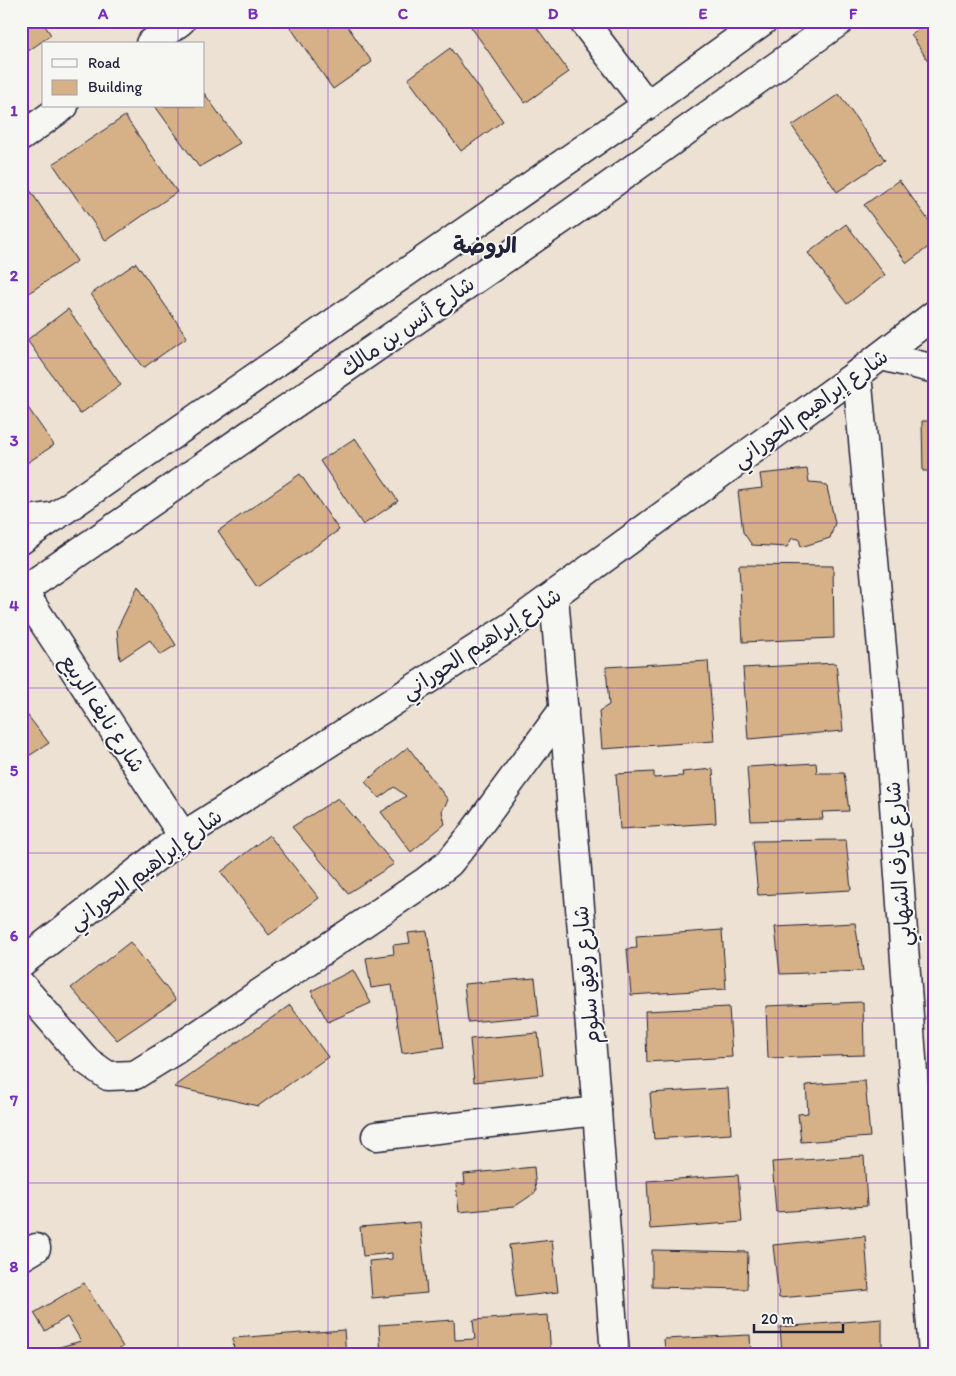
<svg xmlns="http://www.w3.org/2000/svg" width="956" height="1376" font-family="Itim,'Playpen Sans Arabic',sans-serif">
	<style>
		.building { fill: #d6b187; stroke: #22223b }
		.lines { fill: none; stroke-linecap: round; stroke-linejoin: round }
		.minor-casing { stroke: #22223b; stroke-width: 31 }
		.secondary-casing { stroke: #22223b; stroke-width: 31 }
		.minor { stroke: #f6f6f2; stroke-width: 28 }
		.secondary { stroke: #f6f6f2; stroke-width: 28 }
		.grid { fill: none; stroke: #7b2cbf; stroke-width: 1; stroke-opacity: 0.55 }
		.labels { text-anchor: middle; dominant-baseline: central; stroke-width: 4; stroke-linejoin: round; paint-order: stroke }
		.street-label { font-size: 21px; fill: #22223b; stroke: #f6f6f2 }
		.neighbourhood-label { font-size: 22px; font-weight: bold; fill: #22223b; stroke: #f6f6f2 }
		.neatline { fill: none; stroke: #7b2cbf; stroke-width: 2 }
		.grid-label { font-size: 16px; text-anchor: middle; font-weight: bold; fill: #7b2cbf }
	</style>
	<rect width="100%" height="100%" fill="#ece1d2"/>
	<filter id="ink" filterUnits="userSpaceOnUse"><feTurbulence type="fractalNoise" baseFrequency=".02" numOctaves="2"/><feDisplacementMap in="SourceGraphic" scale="10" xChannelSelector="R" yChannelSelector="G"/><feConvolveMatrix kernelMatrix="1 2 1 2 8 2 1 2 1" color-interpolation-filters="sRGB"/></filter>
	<g filter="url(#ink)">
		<g class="building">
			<path d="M 21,21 L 42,21 L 51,35 L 21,56 Z"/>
			<path d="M 286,21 L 344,21 L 372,62 L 333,89 Z"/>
			<path d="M 479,21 L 532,21 L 569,72 L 525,103 L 471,27 Z"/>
			<path d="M 932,21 L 935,21 L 935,72 L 911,34 Z"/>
			<path d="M 450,48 L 503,121 L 461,151 L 408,79 Z"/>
			<path d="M 204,93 L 240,143 L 199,167 L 155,106 L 204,106 Z"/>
			<path d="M 839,94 L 885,160 L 837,192 L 792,126 Z"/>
			<path d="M 125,116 L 177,192 L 106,241 L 53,164 Z"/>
			<path d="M 899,180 L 935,229 L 935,242 L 907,263 L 864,205 Z"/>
			<path d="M 26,184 L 77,261 L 21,298 L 21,187 Z"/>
			<path d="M 846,224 L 885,275 L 847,304 L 808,253 Z"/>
			<path d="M 136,263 L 187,337 L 143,368 L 91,294 Z"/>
			<path d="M 68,309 L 121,385 L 80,414 L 27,340 Z"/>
			<path d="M 24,402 L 54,445 L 21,467 L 21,404 Z"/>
			<path d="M 922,421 L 935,421 L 935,471 L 923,471 Z"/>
			<path d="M 355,438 L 398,501 L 363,525 L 320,461 Z"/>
			<path d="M 807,469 L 809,482 L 822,483 L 827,487 L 835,523 L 830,538 L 801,547 L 799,539 L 792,538 L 787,547 L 752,545 L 743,532 L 738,491 L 762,488 L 760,474 Z"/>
			<path d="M 300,474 L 339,530 L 257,587 L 218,531 Z"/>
			<path d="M 739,565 L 833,566 L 834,638 L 743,642 Z"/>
			<path d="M 138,586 L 176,645 L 160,655 L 150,640 L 120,660 L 117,629 Z"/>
			<path d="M 708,661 L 714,741 L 602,749 L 599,711 L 609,705 L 606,667 Z"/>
			<path d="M 836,663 L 843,731 L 748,739 L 743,668 Z"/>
			<path d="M 21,707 L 49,743 L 21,761 Z"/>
			<path d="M 408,747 L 448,800 L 442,811 L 445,824 L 411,852 L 381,812 L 406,796 L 394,787 L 379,798 L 365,782 Z"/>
			<path d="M 816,763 L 817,773 L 844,773 L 849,811 L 822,812 L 823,819 L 751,821 L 747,767 Z"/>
			<path d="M 713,769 L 716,823 L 620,829 L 616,774 L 654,772 L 654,778 L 683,776 L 682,772 Z"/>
			<path d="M 338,798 L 394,864 L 348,893 L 292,827 Z"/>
			<path d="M 269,835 L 319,898 L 269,935 L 221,872 Z"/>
			<path d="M 846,840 L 851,890 L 758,895 L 753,841 Z"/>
			<path d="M 855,923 L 863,971 L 780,974 L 775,927 Z"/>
			<path d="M 722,930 L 726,989 L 631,995 L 627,949 L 637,948 L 636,936 Z"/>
			<path d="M 427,931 L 444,1047 L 402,1053 L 392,985 L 371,988 L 366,958 L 394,954 L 393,945 L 410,943 L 408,933 Z"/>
			<path d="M 130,942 L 176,1000 L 117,1040 L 71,988 Z"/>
			<path d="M 353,970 L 371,1003 L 328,1022 L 311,991 Z"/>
			<path d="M 535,978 L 539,1016 L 468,1022 L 464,984 Z"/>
			<path d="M 863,1002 L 864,1055 L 768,1058 L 766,1006 Z"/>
			<path d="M 290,1005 L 328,1057 L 258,1106 L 174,1087 Z"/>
			<path d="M 729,1007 L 732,1057 L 647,1062 L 645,1011 Z"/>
			<path d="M 538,1033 L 543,1075 L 474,1082 L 470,1039 Z"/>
			<path d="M 865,1081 L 870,1137 L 801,1142 L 798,1114 L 808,1113 L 806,1085 Z"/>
			<path d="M 728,1088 L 731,1134 L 654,1139 L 650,1093 Z"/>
			<path d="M 864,1156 L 867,1206 L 776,1212 L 772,1162 Z"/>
			<path d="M 534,1167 L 536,1192 L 514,1207 L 459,1212 L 456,1184 L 465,1184 L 464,1174 Z"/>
			<path d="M 738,1175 L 742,1222 L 650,1229 L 647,1181 Z"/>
			<path d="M 420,1222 L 427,1293 L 372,1298 L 369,1261 L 392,1259 L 392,1253 L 363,1256 L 360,1227 Z"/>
			<path d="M 865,1236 L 869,1290 L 779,1298 L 773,1245 Z"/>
			<path d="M 552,1240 L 558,1292 L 516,1297 L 509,1245 Z"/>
			<path d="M 652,1250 L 748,1252 L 747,1289 L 652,1287 Z"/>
			<path d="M 84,1283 L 123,1347 L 110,1355 L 60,1355 L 56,1348 L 81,1341 L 67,1317 L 45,1331 L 34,1313 Z"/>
			<path d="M 548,1315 L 551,1355 L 381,1355 L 379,1325 L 454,1320 L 455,1340 L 475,1339 L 473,1320 Z"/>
			<path d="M 882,1319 L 882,1349 L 879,1355 L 782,1355 L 780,1327 Z"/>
			<path d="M 344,1330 L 346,1355 L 234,1355 L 233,1338 Z"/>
			<path d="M 750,1335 L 751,1355 L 651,1355 L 651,1352 L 665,1351 L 664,1339 Z"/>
		</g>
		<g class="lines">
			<defs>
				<g id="minor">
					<path d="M 583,21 L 647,105"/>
					<path d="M 150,44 L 181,21"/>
					<path d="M 21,137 L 64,106"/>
					<path d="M 881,356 L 935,369"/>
					<path d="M 857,374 L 886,692 L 933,1355"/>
					<path d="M 21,521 L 56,516"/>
					<path d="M 23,591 L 183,836"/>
					<path d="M 554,596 L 597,1111 L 615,1355"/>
					<path d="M 21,963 L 183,836 L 510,627 L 857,374 L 935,314"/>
					<path d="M 21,985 L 87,1061 L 108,1076 L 135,1075 L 177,1049 L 426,881 L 449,863 L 470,837 L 564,709"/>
					<path d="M 376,1136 L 597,1111"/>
					<path d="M 21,1257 L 36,1248"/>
				</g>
				<g id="secondary">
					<path d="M 21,540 L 647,105 L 763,21"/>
					<path d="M 21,592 L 571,213 L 840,21"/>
				</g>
			</defs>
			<use href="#minor" class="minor-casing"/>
			<use href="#secondary" class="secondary-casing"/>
			<use href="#minor" class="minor"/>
			<use href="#secondary" class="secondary"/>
		</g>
	</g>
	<path class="grid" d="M 178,21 L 178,44M 328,21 L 328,1355M 478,21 L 478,1355M 628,21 L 628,1355M 778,21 L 778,1355M 178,106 L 178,1355M 21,193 L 935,193M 21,358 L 935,358M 21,523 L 935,523M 21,688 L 935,688M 21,853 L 935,853M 21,1018 L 935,1018M 21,1183 L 935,1183"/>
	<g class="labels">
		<g class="street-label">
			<text transform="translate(407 326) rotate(-35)">شارع أنس بن مالك</text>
			<text transform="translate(810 408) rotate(-36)">شارع إبراهيم الحوراني</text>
			<text transform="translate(481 643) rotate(-33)">شارع إبراهيم الحوراني</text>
			<text transform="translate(103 713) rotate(57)">شارع نايف الربيع</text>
			<text transform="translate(898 864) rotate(-94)">شارع عارف الشهابي</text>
			<text transform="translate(145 869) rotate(-37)">شارع إبراهيم الحوراني</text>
			<text transform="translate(586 975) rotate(-95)">شارع رفيق سلوم</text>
		</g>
		<g class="neighbourhood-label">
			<text x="485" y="245">الروضة</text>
		</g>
	</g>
	<rect width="956" height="1376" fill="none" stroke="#f6f6f2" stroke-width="55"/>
	<rect x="42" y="42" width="162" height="65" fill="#f6f6f2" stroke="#a1a1a9"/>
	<rect x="52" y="59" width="25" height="8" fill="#f6f6f2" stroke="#a1a1a9"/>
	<text x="88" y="68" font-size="15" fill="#22223b">Road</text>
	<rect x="52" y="80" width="25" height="15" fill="#d6b187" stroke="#a1a1a9"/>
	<text x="88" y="92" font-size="15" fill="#22223b">Building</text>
	<path d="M754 1324v8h89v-8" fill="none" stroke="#22223b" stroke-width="2.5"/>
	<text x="761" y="1324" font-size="15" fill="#22223b" stroke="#f6f6f2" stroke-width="4" paint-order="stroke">20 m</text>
	<rect x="28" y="28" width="900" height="1320" class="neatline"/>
	<g class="grid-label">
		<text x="103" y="19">A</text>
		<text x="253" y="19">B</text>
		<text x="403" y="19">C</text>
		<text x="553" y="19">D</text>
		<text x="703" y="19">E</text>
		<text x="853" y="19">F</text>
		<text x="14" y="116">1</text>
		<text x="14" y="281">2</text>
		<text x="14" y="446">3</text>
		<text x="14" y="611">4</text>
		<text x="14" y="776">5</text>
		<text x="14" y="941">6</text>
		<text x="14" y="1106">7</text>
		<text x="14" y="1272">8</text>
	</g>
</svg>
